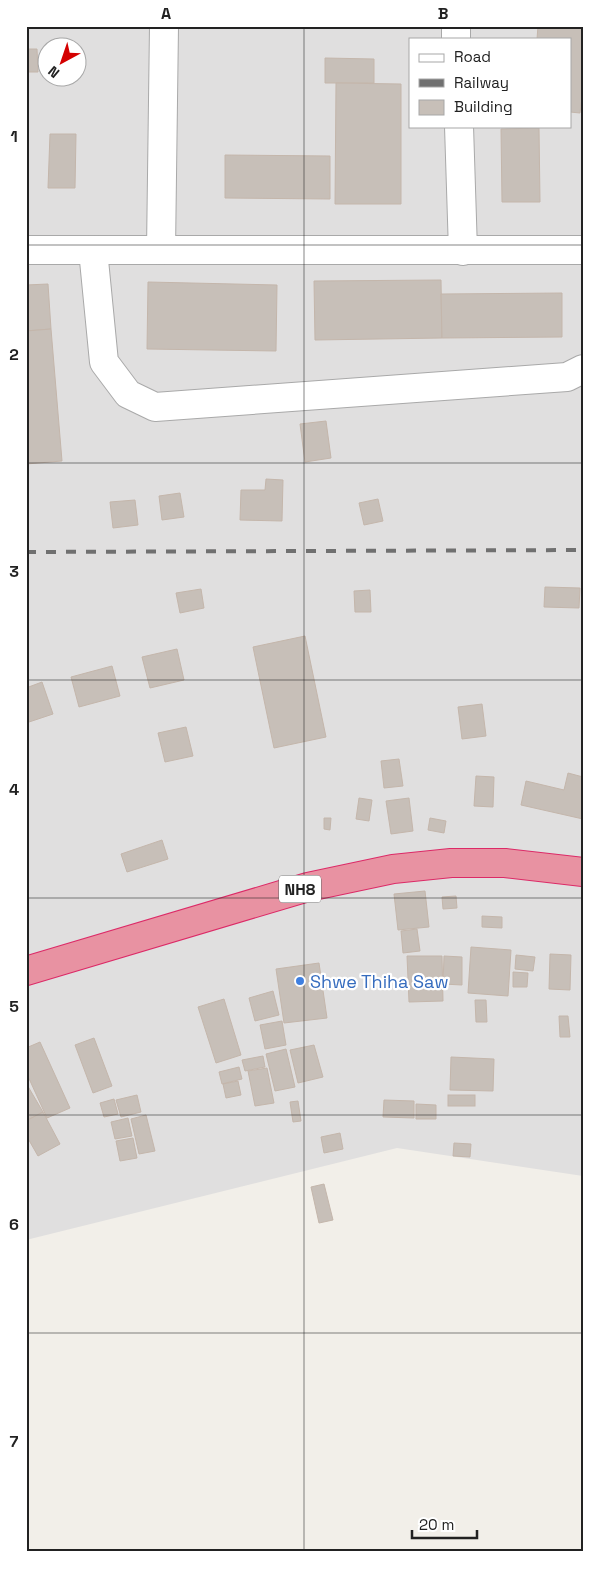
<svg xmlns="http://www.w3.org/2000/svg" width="609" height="1578" font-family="'Space Grotesk',sans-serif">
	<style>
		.residential { fill: #e0dfdf; fill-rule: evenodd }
		.building { fill: #c7bfb8; stroke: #c4b6ab }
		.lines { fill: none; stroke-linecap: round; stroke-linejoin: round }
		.minor-casing { stroke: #a9a9a9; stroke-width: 30 }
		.highway-casing { stroke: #dc2a67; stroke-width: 30 }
		.minor { stroke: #fff; stroke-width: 28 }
		.highway { stroke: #e892a2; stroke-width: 28 }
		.rail { stroke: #707070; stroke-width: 4; stroke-dasharray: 10 10; stroke-linecap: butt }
		.grid { fill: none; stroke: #222; stroke-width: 1; stroke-opacity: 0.55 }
		.shop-dot { fill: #3f7fe0; stroke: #fff; stroke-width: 2 }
		.labels { text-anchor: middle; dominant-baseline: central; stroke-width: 4.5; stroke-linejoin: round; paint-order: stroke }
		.shield { fill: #fff; stroke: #646464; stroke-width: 1 }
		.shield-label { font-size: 16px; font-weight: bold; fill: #222 }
		.shop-label { font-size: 18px; fill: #366cbe; stroke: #fff; text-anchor: start }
		.neatline { fill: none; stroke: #222; stroke-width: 2 }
		.grid-label { font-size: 16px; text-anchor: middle; font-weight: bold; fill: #222 }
	</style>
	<rect width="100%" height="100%" fill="#f2efe9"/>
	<path class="residential" d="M 26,26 L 583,26 L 583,1176 L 397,1148 L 26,1240 ZM 410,39 L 570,39 L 570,126 L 410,126 ZM 48,48 L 78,48 L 78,78 L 48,78 Z"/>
	<g class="building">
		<path d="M 538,26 L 583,26 L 583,90 L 580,113 L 570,112 L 570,39 L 537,39 Z"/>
		<path d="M 26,49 L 37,49 L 38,72 L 26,72 Z"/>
		<path d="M 325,58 L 374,59 L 374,83 L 325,83 Z"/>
		<path d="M 336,83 L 401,84 L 401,204 L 335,204 Z"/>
		<path d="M 539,128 L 540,202 L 502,202 L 501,129 Z"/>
		<path d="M 50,134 L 76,134 L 75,188 L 48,188 Z"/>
		<path d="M 225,155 L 330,156 L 330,199 L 225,198 Z"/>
		<path d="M 441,280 L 442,338 L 315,340 L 314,281 Z"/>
		<path d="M 148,282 L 277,285 L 276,351 L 147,349 Z"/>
		<path d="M 48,284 L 51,329 L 26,331 L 26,285 Z"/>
		<path d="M 562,293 L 562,337 L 442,338 L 441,294 Z"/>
		<path d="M 51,329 L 62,461 L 26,464 L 26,331 Z"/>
		<path d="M 326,421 L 331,458 L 305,462 L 300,424 Z"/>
		<path d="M 266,479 L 283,480 L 282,521 L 240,520 L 241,490 L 265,490 Z"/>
		<path d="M 180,493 L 184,517 L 162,520 L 159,496 Z"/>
		<path d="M 378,499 L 383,521 L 364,525 L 359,503 Z"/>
		<path d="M 135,500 L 138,525 L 113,528 L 110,502 Z"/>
		<path d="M 545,587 L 580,588 L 579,608 L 544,607 Z"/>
		<path d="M 201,589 L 204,608 L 180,613 L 176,593 Z"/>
		<path d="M 370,590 L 371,612 L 355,612 L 354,591 Z"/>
		<path d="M 305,636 L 326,737 L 274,748 L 253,647 Z"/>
		<path d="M 177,649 L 184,680 L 150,688 L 142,657 Z"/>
		<path d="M 112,666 L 120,696 L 79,707 L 71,677 Z"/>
		<path d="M 42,682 L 53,714 L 26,723 L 26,688 Z"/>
		<path d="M 482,704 L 486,736 L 462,739 L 458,707 Z"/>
		<path d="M 186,727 L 193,756 L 165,762 L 158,733 Z"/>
		<path d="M 399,759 L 403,786 L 384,788 L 381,761 Z"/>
		<path d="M 568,773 L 583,777 L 583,819 L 521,805 L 526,781 L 564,790 Z"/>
		<path d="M 476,776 L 494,777 L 493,807 L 474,806 Z"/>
		<path d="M 359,798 L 372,800 L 369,821 L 356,819 Z"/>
		<path d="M 409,798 L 413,831 L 391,834 L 386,801 Z"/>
		<path d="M 324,818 L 331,818 L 330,830 L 324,829 Z"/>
		<path d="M 430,818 L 446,821 L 444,833 L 428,830 Z"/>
		<path d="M 162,840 L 168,859 L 127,872 L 121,854 Z"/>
		<path d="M 425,891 L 429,927 L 398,930 L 394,894 Z"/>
		<path d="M 456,896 L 457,908 L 443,909 L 442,897 Z"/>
		<path d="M 482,916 L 502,917 L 502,928 L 482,927 Z"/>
		<path d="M 417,929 L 420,951 L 403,953 L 401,931 Z"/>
		<path d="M 471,947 L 511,950 L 508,996 L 468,993 Z"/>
		<path d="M 550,954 L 571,955 L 570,990 L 549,989 Z"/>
		<path d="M 516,955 L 535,957 L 533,971 L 515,969 Z"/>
		<path d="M 407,956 L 442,956 L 443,1001 L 409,1002 Z"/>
		<path d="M 444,956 L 462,957 L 462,985 L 443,984 Z"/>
		<path d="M 319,963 L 327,1018 L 284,1023 L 276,969 Z"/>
		<path d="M 513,972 L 528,973 L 527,987 L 513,987 Z"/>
		<path d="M 273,991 L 279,1015 L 255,1021 L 249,998 Z"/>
		<path d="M 224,999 L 241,1055 L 216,1063 L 198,1007 Z"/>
		<path d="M 475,1000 L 486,1000 L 487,1022 L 476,1022 Z"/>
		<path d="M 559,1016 L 568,1016 L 570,1037 L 560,1037 Z"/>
		<path d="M 282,1021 L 286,1045 L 265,1049 L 260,1025 Z"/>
		<path d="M 94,1038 L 112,1086 L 93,1093 L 75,1045 Z"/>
		<path d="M 40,1042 L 70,1108 L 47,1118 L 26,1072 L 26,1048 Z"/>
		<path d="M 314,1045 L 323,1077 L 298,1083 L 290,1050 Z"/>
		<path d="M 286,1049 L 295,1087 L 275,1091 L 266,1054 Z"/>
		<path d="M 263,1056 L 265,1067 L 245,1071 L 242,1060 Z"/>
		<path d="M 451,1057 L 494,1059 L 493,1091 L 450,1090 Z"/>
		<path d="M 239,1067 L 242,1079 L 222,1084 L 219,1072 Z"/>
		<path d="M 267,1068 L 274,1103 L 255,1106 L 248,1071 Z"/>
		<path d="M 238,1081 L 241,1095 L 226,1098 L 223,1084 Z"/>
		<path d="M 26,1083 L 43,1112 L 26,1121 Z"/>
		<path d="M 137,1095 L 141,1112 L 121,1117 L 116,1100 Z"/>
		<rect x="448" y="1095" width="27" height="11"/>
		<path d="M 114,1099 L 118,1114 L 104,1117 L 100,1103 Z"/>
		<path d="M 384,1100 L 414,1101 L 414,1118 L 383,1117 Z"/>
		<path d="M 298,1101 L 301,1121 L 293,1122 L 290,1102 Z"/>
		<path d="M 416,1104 L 436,1105 L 436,1119 L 416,1119 Z"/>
		<path d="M 43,1112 L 60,1144 L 38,1156 L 26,1135 L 26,1121 Z"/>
		<path d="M 146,1115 L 155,1151 L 139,1154 L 131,1119 Z"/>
		<path d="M 128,1118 L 132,1136 L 115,1139 L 111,1122 Z"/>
		<path d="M 340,1133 L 343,1149 L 324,1153 L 321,1137 Z"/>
		<path d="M 133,1138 L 137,1158 L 120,1161 L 116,1141 Z"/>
		<path d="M 454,1143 L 471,1144 L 470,1157 L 453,1156 Z"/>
		<path d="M 324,1184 L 333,1220 L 319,1223 L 311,1187 Z"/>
	</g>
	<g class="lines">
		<defs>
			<g id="minor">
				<path d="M 456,26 L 456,39"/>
				<path d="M 459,126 L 463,251"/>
				<path d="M 26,250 L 583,250"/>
				<path d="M 93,250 L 104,362 L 128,394 L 155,407 L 567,377 L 583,369"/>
				<path d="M 161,250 L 164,26"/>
			</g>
			<path id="highway" d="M 26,971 L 308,887 L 393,869 L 451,863 L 505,863 L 583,872"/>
		</defs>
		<use href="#minor" class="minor-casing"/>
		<use href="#highway" class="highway-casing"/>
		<use href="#minor" class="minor"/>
		<use href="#highway" class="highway"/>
		<path class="rail" d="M 26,552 L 583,550"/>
	</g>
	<path class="grid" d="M 304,26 L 304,1552M 26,245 L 583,245M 26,463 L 583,463M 26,680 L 583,680M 26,898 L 583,898M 26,1115 L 583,1115M 26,1333 L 583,1333"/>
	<circle class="shop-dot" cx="300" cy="981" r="5"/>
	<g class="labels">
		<rect class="shield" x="279" y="875.5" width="42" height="27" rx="4"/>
		<g class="shield-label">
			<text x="300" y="889">NH8</text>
		</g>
		<g class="shop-label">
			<text x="310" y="981">Shwe Thiha Saw</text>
		</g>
	</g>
	<rect width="609" height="1578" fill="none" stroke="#ffffff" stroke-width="55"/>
	<rect x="409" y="38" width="162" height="90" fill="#ffffff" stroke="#a7a7a7"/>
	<rect x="419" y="54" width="25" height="8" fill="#ffffff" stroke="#a7a7a7"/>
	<text x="454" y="62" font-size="15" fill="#222222">Road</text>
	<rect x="419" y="79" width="25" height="8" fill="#707070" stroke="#a7a7a7"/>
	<text x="454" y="88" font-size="15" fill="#222222">Railway</text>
	<rect x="419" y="100" width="25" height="15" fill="#c7bfb8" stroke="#a7a7a7"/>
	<text x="454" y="112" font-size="15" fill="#222222">Building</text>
	<g transform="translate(62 62) rotate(220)"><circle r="24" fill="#ffffff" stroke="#a7a7a7"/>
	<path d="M0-4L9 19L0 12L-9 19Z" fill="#d40000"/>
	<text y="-8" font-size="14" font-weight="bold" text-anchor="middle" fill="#222222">N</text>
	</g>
	<path d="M412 1530v8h65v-8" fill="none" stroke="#222222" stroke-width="2.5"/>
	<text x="419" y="1530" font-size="15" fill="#222222" stroke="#ffffff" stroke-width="4" paint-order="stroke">20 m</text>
	<rect x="28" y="28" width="554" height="1522" class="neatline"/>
	<g class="grid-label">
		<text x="166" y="19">A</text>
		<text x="443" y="19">B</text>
		<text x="14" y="142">1</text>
		<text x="14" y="360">2</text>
		<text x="14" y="577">3</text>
		<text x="14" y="795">4</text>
		<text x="14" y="1012">5</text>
		<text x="14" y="1230">6</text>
		<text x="14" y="1447">7</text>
	</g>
</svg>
